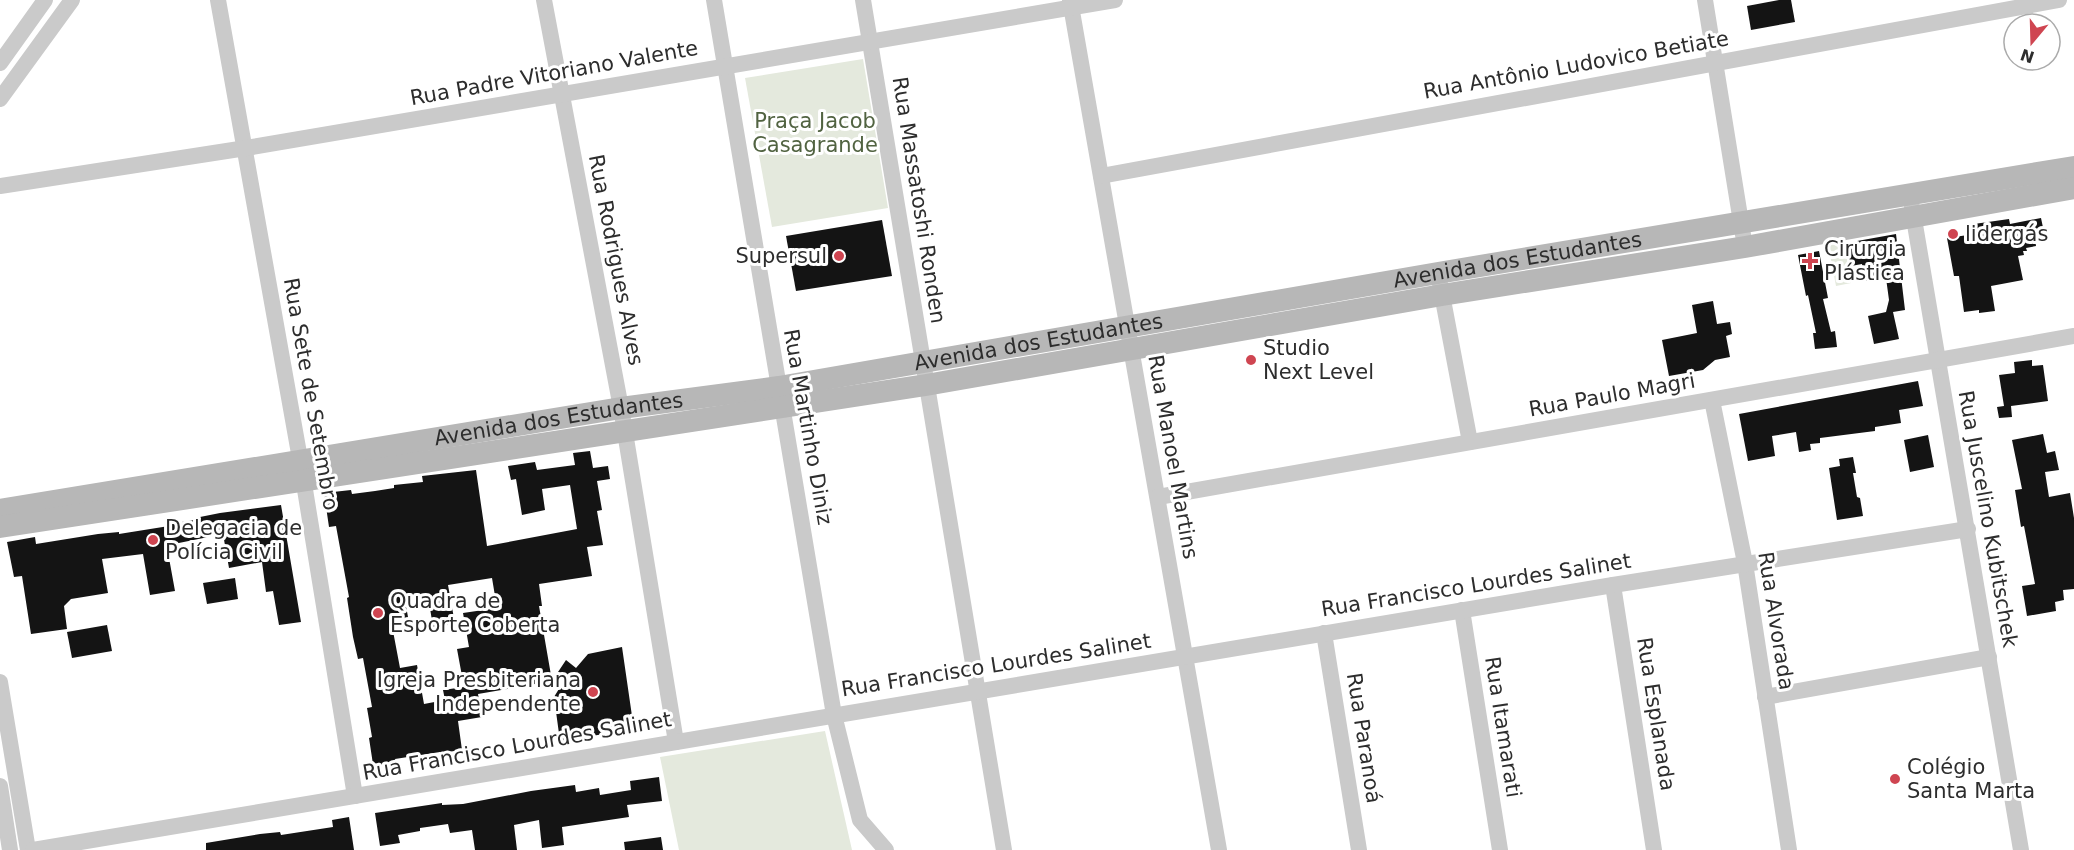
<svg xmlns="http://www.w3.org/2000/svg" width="2074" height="850" font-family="'DejaVu Sans',sans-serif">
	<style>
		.green { fill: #e4e9dd }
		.building { fill: #141414; fill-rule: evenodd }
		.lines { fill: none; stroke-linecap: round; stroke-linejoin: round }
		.street { stroke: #cacaca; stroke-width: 16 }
		.secondary { stroke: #b7b7b7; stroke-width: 22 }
		.poi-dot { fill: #cf4551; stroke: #fff; stroke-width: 2 }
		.labels { text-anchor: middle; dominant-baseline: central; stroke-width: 6; stroke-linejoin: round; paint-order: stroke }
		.street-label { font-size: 21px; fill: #2d2d2d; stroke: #fff }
		.park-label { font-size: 21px; fill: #516341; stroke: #fff }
		.poi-label { font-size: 21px; fill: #2d2d2d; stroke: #fff; text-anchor: start }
	</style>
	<rect width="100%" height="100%" fill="#fff"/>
	<g class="green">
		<path d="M 863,59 L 888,208 L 772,227 L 745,78 Z"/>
		<path d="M 1844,242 L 1851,283 L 1836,286 L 1828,244 Z"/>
		<path d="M 825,731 L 852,850 L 679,850 L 660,757 Z"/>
	</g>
	<g class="building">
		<path d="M 1779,0 L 1791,0 L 1795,22 L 1751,30 L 1747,6 Z"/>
		<path d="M 2041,218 L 2045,237 L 2035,239 L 2036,246 L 2026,248 L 2027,251 L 2023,251 L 2024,255 L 2018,256 L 2023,280 L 1991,286 L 1995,311 L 1979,313 L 1979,310 L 1964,312 L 1959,276 L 1954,276 L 1947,238 L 1968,235 L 1967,225 L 2009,219 L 2010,224 Z"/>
		<path d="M 882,220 L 892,276 L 796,291 L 786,236 Z"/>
		<path d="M 1896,234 L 1905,310 L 1893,312 L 1899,339 L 1874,344 L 1868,316 L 1886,312 L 1889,300 L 1886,278 L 1864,281 L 1862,264 L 1851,266 L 1846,243 Z"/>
		<path d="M 1819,251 L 1828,298 L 1823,299 L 1831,332 L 1835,331 L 1837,347 L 1815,349 L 1813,333 L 1816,333 L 1808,295 L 1806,296 L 1798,255 Z"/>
		<path d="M 1713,301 L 1717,324 L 1730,322 L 1732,334 L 1726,336 L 1730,357 L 1715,360 L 1703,370 L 1669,376 L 1662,340 L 1697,333 L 1692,305 Z"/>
		<path d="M 2032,360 L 2032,366 L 2043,365 L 2048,401 L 2011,406 L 2012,417 L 1999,418 L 1997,407 L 2004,406 L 1999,375 L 2015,373 L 2014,362 Z"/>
		<path d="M 1918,381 L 1923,406 L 1899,410 L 1901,423 L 1875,427 L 1875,431 L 1820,438 L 1820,443 L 1810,444 L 1811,450 L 1799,452 L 1796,432 L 1772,436 L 1775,456 L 1748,461 L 1739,414 Z"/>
		<path d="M 2043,434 L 2047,453 L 2055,451 L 2059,470 L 2045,472 L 2049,497 L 2070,493 L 2074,518 L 2074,589 L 2063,590 L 2064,600 L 2055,602 L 2056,611 L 2027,616 L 2022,586 L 2035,584 L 2024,526 L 2021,527 L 2015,490 L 2022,489 L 2012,440 Z"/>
		<path d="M 1928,435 L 1934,467 L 1910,472 L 1904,440 Z"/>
		<path d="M 590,451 L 593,468 L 608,466 L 610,479 L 597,481 L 602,510 L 597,511 L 603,545 L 587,547 L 592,576 L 539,584 L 542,606 L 539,606 L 552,681 L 478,694 L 482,717 L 458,721 L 462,750 L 440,753 L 440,752 L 395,759 L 397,766 L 374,771 L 369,738 L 372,737 L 367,708 L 372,707 L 363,658 L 358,659 L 353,637 L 347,598 L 349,597 L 336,526 L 329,527 L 324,493 L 351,490 L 352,494 L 375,491 L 394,488 L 394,485 L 423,482 L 422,476 L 476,470 L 487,546 L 577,529 L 570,485 L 542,489 L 545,510 L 522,515 L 516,479 L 511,480 L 508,466 L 535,462 L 537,470 L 575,465 L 573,453 ZM 492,578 L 497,608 L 463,613 L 469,647 L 457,649 L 464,687 L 443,690 L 445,700 L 424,704 L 417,665 L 400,668 L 393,631 L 410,628 L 406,606 L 429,602 L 433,627 L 455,624 L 448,585 Z"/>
		<path d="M 1853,457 L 1856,473 L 1853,473 L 1857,497 L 1860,498 L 1863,516 L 1837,520 L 1829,468 L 1840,466 L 1839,459 Z"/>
		<path d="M 281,505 L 301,622 L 279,625 L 273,591 L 266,592 L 262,562 L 229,568 L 223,534 L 169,545 L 167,547 L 175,591 L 150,595 L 143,554 L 102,559 L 108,593 L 71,599 L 64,606 L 67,629 L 31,634 L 22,576 L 14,577 L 7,542 L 35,537 L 36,544 L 98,534 L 119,532 L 119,534 L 169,526 L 169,524 L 201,519 L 200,517 L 220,513 Z"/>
		<path d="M 235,578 L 238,599 L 207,604 L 203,583 Z"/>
		<path d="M 107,625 L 112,651 L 72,658 L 67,632 Z"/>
		<path d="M 622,647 L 632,716 L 635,722 L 633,730 L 630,733 L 623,731 L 560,741 L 554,697 L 565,679 L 552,681 L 566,660 L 576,668 L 588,654 Z"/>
		<path d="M 659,777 L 662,801 L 627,805 L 629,817 L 562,827 L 564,845 L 542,848 L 539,820 L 514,825 L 517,850 L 475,850 L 472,830 L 450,833 L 448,824 L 420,828 L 420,831 L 398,835 L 400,843 L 380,846 L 375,813 L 442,803 L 442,805 L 463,804 L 531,791 L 575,785 L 576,792 L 599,788 L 600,795 L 631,790 L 630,781 Z"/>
		<path d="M 349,817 L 354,850 L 206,850 L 206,843 L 260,834 L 280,832 L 281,835 L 333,827 L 332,820 Z"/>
		<path d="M 661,837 L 663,850 L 625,850 L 624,842 Z"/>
	</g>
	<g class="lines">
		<g class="street">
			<path d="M 218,0 L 300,459 L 355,796"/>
			<path d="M 544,0 L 621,408 L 676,742"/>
			<path d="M 714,0 L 834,715 L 860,820 L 886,850"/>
			<path d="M 863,0 L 1004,850"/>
			<path d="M 1070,0 L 1219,850"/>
			<path d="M 1705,0 L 1745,247"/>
			<path d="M 0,63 L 45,0"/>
			<path d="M 0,99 L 72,0"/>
			<path d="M 1101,176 L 2059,0"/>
			<path d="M 0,186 L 246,148 L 1115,0"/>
			<path d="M 1912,207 L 2021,850"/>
			<path d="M 1440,284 L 1470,442"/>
			<path d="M 1712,400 L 1745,563 L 1789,850"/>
			<path d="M 1158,497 L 2074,336"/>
			<path d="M 1613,585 L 1654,850"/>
			<path d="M 1462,610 L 1500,850"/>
			<path d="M 1324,633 L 1359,850"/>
			<path d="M 0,682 L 28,850"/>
			<path d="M 1765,697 L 1989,657"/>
			<path d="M 0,786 L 10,850"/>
			<path d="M 33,850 L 1613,585 L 1968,529"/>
		</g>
		<g class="secondary">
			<path id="s1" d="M 0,510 L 621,408 L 779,387 L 1438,273 L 2074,167"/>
			<path d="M 0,527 L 926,385 L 1442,295 L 1745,247 L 2074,188"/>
		</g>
	</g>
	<g class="poi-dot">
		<circle cx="1953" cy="234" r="6"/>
		<circle cx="839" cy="256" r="6"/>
		<path d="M1807 252h6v6h6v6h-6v6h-6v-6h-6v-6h6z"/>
		<circle cx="1251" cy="360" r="6"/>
		<circle cx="153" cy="540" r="6"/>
		<circle cx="378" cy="613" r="6"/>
		<circle cx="593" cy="692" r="6"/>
		<circle cx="1895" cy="779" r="6"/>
	</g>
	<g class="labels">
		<g class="street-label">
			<text transform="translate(1576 65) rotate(-10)">Rua Antônio Ludovico Betiate</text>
			<text transform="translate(554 73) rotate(-10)">Rua Padre Vitoriano Valente</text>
			<text transform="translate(919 200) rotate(81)">Rua Massatoshi Ronden</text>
			<text transform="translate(616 260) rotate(79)">Rua Rodrigues Alves</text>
			<text stroke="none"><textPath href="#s1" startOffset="1538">Avenida dos Estudantes</textPath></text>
			<text stroke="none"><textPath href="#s1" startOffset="1052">Avenida dos Estudantes</textPath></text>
			<text transform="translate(311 394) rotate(80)">Rua Sete de Setembro</text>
			<text transform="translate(1612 395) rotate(-10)">Rua Paulo Magri</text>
			<text stroke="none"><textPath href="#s1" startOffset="566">Avenida dos Estudantes</textPath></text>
			<text transform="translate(808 427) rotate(80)">Rua Martinho Diniz</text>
			<text transform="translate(1173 457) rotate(80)">Rua Manoel Martins</text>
			<text transform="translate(1988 519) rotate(80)">Rua Juscelino Kubitschek</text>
			<text transform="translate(1476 585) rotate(-9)">Rua Francisco Lourdes Salinet</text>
			<text transform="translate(1776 621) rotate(81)">Rua Alvorada</text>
			<text transform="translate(996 665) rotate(-9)">Rua Francisco Lourdes Salinet</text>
			<text transform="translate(1656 714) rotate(81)">Rua Esplanada</text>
			<text transform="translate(1503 727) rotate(81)">Rua Itamarati</text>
			<text transform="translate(1364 738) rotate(81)">Rua Paranoá</text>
			<text transform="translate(517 746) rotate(-10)">Rua Francisco Lourdes Salinet</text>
		</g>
		<g class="park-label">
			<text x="815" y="121">Praça Jacob<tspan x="815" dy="24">Casagrande</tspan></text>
		</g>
		<g class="poi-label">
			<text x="1965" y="234">lidergás</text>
			<text x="1824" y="249">Cirurgia<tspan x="1824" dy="24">Plástica</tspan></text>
			<text x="827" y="256" text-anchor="end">Supersul</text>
			<text x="1263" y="348">Studio<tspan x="1263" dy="24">Next Level</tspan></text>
			<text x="165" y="528">Delegacia de<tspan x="165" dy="24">Polícia Civil</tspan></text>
			<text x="390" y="601">Quadra de<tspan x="390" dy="24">Esporte Coberta</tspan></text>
			<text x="581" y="680" text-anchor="end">Igreja Presbiteriana<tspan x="581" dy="24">Independente</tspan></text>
			<text x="1907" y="767">Colégio<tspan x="1907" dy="24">Santa Marta</tspan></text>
		</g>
	</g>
	<g transform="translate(2032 42) rotate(199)"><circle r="28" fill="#ffffff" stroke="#ababab" stroke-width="1.5"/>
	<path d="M0-4.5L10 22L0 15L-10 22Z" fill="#cf4551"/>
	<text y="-9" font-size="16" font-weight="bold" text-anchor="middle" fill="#2d2d2d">N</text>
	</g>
</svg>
